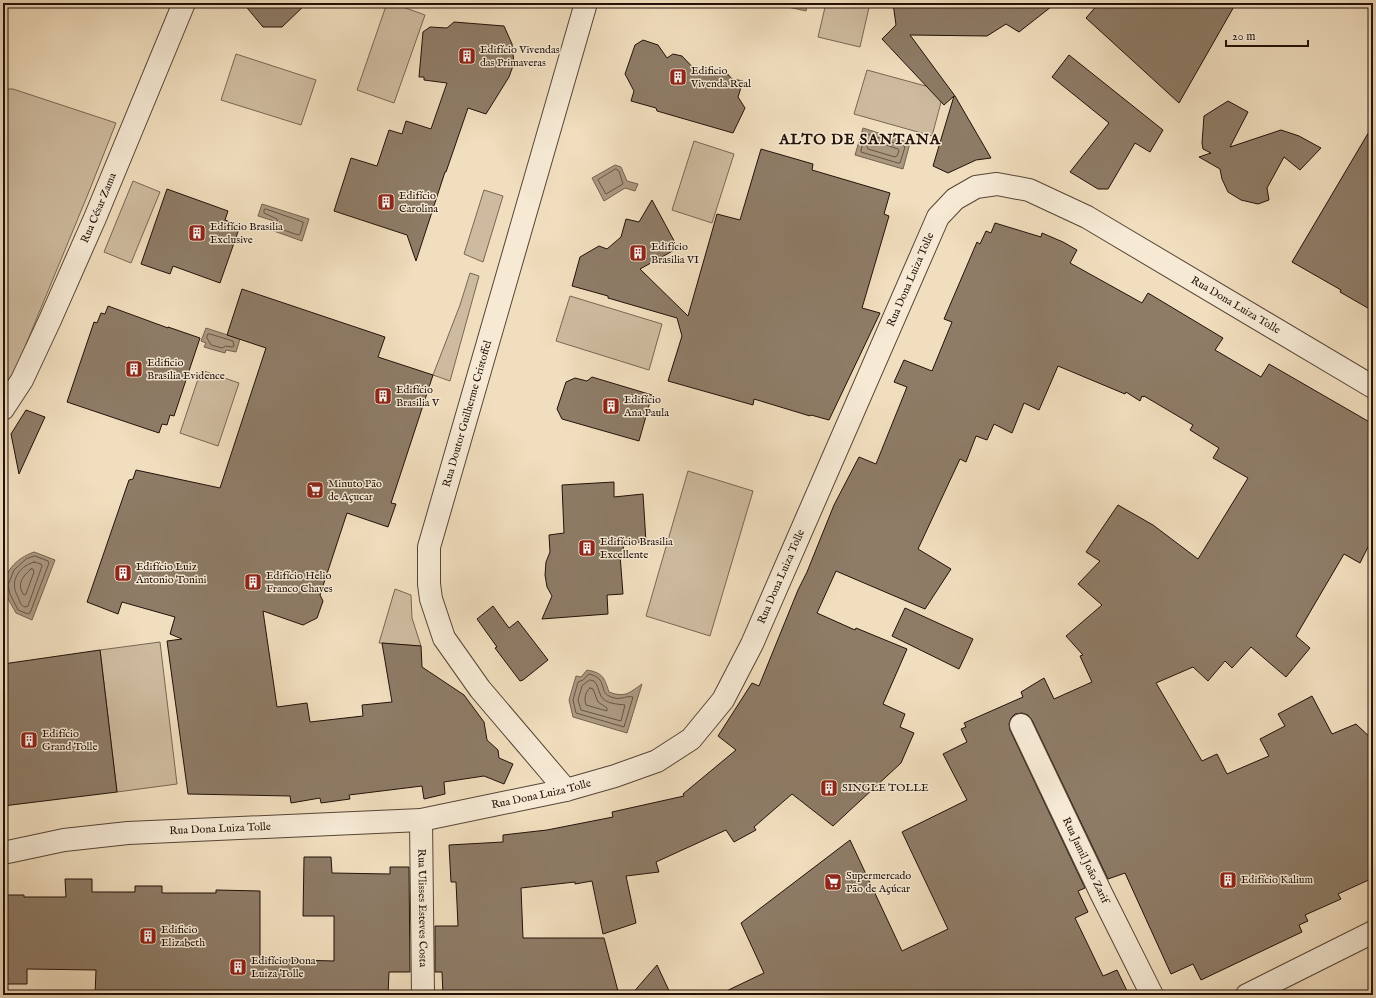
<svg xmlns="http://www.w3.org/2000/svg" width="1376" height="998" font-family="'IM FELL English',serif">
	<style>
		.green { fill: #cebb9f; stroke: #786654 }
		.water { fill: #ab9880; stroke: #746250 }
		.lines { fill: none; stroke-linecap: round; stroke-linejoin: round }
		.shore { stroke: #665444; stroke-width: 1 }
		.building { fill: #8e7c67; stroke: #221109 }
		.minor-casing { stroke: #564436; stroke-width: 24 }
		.minor { stroke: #f6ead5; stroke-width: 22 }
		.labels { text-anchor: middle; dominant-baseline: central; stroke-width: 3; stroke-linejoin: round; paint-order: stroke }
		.poi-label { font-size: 11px; fill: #221109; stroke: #f6ead5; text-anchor: start }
		.street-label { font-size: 11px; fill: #221109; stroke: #f6ead5 }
		.district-label { font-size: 15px; font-weight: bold; letter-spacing: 1px; fill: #221109; stroke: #f6ead5 }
	</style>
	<rect width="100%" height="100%" fill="#f1debe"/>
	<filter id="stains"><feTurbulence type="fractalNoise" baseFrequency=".005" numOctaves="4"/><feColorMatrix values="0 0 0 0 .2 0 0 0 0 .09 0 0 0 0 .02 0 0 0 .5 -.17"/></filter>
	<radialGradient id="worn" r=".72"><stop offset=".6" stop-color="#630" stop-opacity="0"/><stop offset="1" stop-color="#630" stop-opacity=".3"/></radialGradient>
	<g class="green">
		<path d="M 387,3 L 392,3 L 425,15 L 394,103 L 357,90 Z"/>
		<path d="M 826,3 L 870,3 L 860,47 L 818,37 Z"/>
		<path d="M 236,54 L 316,80 L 301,125 L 221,100 Z"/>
		<path d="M 867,70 L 944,91 L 932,136 L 854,114 Z"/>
		<path d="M 3,89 L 13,89 L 116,123 L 88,194 L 15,371 L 3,388 Z"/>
		<path d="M 694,141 L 734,154 L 712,223 L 672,210 Z"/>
		<path d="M 133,181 L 160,192 L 131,263 L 104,252 Z"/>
		<path d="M 484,190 L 503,196 L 483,262 L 464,254 Z"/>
		<path d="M 470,273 L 479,276 L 450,381 L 433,375 L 460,305 Z"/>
		<path d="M 570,296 L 662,324 L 649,370 L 556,341 Z"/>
		<path d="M 201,370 L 239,383 L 218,446 L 180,433 Z"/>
		<path d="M 688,471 L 753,491 L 710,636 L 646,616 Z"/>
		<path d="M 395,589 L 411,595 L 412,618 L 421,646 L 379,643 Z"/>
		<path d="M 160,642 L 177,784 L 117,792 L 100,650 Z"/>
	</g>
	<g class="water">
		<path d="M 779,3 L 808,3 L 806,11 L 779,5 Z"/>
		<path d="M 863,128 L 910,143 L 903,169 L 855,155 Z"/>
		<path d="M 615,165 L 621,167 L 627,181 L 638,184 L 635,191 L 625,188 L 604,201 L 592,178 Z"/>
		<path d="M 262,204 L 309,219 L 302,241 L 271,230 L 274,221 L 258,216 Z"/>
		<path d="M 206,328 L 240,339 L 236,352 L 226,350 L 225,353 L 204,347 L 206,343 L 201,341 Z"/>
		<path d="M 34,552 L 55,560 L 32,620 L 16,613 C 13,607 8,600 6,594 C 0,573 17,558 34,552 Z"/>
		<path d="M 587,670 C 603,673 604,677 609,692 C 625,698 629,693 642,684 L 627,733 L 573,717 L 569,700 L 576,676 L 581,677 Z"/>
	</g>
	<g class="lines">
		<g class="shore">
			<path d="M 867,134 L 904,146 L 905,147 L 900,163 L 898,163 L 861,152 L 861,150 L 865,135 Z"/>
			<path d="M 871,140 L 898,149 L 899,151 L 897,156 L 895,157 L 868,149 L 867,147 L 868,141 Z"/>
			<path d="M 616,169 L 619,171 L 623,184 L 606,194 L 598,180 Z"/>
			<path d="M 266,209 L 303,222 L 303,224 L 300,234 L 298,235 L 278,228 L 277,219 L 264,213 L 264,210 Z"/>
			<path d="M 208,334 L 210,334 L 233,341 L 234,346 L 232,347 L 226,346 L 222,348 L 211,345 L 207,338 Z"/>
			<path d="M 35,556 L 48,561 L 49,563 L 30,613 L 28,614 L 18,610 L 10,594 L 8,585 L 14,570 L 26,559 Z"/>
			<path d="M 34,562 L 41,564 L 42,566 L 28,606 L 25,607 C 21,606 20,602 18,597 C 9,582 18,567 34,562 Z"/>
			<path d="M 31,569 L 33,569 L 34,572 L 26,594 L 24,595 C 16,584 23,576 31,569 Z"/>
			<path d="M 589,674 C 608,678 599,692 609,696 C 621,702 624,695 633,697 L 624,727 L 576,713 L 573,700 L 578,682 L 583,680 Z"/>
			<path d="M 590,680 L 594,681 C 598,685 598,690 601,696 C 605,704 618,704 625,705 L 621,721 L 581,710 L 578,700 L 582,686 Z"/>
			<path d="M 590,688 L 593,689 L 598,702 L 607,708 L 607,711 L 586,705 C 584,699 585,692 590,688 Z"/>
		</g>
	</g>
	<g class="building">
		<path d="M 243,3 L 307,3 L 282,27 L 263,27 Z"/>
		<path d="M 893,3 L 1056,3 L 1019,32 L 1006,24 L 987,36 L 910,35 L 955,96 L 991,158 L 976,160 L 948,173 L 933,166 L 954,96 L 944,105 L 882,39 L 896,25 Z"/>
		<path d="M 1099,3 L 1236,3 L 1179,103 L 1086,18 Z"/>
		<path d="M 454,22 L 504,26 L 512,44 L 514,63 L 509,77 L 486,114 L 468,108 L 446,172 L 445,172 L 416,261 L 407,235 L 334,211 L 351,158 L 377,166 L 389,130 L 402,134 L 406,121 L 431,129 L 447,83 L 424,80 L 424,77 L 419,77 L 423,32 L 430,27 L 447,28 Z"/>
		<path d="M 643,40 L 658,45 L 667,58 L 673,54 L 682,56 L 700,75 L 712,67 L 719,75 L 725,71 L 732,79 L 743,81 L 738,97 L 745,108 L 733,133 L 657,111 L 656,108 L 631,101 L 634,91 L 625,74 L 635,45 Z"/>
		<path d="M 1069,55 L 1163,130 L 1150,152 L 1135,143 L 1108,189 L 1098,189 L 1070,172 L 1109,123 L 1052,77 Z"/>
		<path d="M 1228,101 L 1248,112 L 1230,147 L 1281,130 L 1299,136 L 1321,148 L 1300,170 L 1284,157 L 1267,188 L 1269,200 L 1258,204 L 1241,200 L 1228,192 L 1222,179 L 1220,169 L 1199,157 L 1211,153 L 1203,149 L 1202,143 L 1204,116 Z"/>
		<path d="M 1373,125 L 1373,311 L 1340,292 L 1341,290 L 1292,262 Z"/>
		<path d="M 761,149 L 813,164 L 812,170 L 890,193 L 884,214 L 889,216 L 862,308 L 880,313 L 829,420 L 811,415 L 810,416 L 754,399 L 753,405 L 668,381 L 682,336 L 677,318 L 608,298 L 608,296 L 572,286 L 580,257 L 599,246 L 607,249 L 621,237 L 626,219 L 639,222 L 652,200 L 678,248 L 640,269 L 688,316 L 717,214 L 740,220 Z"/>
		<path d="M 167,189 L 228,211 L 225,220 L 240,226 L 220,283 L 173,266 L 170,274 L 141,264 Z"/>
		<path d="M 995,223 L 1041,237 L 1042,233 L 1063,242 L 1077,250 L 1070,263 L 1142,303 L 1148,293 L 1223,338 L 1215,350 L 1261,377 L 1269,364 L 1373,424 L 1373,537 L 1360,563 L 1344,554 L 1296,636 L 1310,648 L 1286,677 L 1251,647 L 1232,668 L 1225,661 L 1208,681 L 1193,667 L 1156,683 L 1202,761 L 1217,754 L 1227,774 L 1269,756 L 1260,739 L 1285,726 L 1278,714 L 1312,696 L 1332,734 L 1356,724 L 1373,740 L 1373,878 L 1338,894 L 1341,899 L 1305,915 L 1308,921 L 1299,925 L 1302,932 L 1201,980 L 1193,964 L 1171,974 L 1125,873 L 1108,879 L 1032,720 L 1028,715 L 1022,713 L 1015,714 L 1011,718 L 1009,724 L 1010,730 L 1085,888 L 1078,891 L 1088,912 L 1075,918 L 1103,976 L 1117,970 L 1129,995 L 718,995 L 764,973 L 741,923 L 850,840 L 902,951 L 948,929 L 902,832 L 967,800 L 943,754 L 967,742 L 961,729 L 966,727 L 964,723 L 1023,697 L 1021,692 L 1044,678 L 1054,699 L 1092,682 L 1080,656 L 1083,655 L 1066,636 L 1102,605 L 1078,584 L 1100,561 L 1086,552 L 1118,505 L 1153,525 L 1198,559 L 1248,478 L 1213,458 L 1219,448 L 1190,430 L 1193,425 L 1144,396 L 1144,397 L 1142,396 L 1140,401 L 1126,392 L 1125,394 L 1058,366 L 1039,410 L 1024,403 L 1012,433 L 994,424 L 987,440 L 976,436 L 966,462 L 960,459 L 918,549 L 951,569 L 925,609 L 836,571 L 817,613 L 855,630 L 856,628 L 907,649 L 883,704 L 905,714 L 900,727 L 914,733 L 901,763 L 833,826 L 792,794 L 754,827 L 756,830 L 734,842 L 726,830 L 656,862 L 659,872 L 626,876 L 636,923 L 603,934 L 592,881 L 575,884 L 575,882 L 521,888 L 523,938 L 604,938 L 619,995 L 443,995 L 442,972 L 435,972 L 435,926 L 458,926 L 456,882 L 451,882 L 449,845 L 503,842 L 503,835 L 547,830 L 613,817 L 612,812 L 684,796 L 683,794 L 736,750 L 718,736 L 752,683 L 759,686 L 798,590 L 807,572 L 834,505 L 859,457 L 876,464 L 907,387 L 894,382 L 904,360 L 932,371 L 952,322 L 944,319 L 977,242 L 980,244 L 986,231 L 991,233 Z"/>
		<path d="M 242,289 L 385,337 L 378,357 L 433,375 L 391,503 L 396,504 L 388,527 L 347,513 L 320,595 L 323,601 L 317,618 L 303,625 L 263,611 L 277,707 L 307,703 L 310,722 L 363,716 L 362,705 L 392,702 L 382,643 L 421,646 L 422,667 L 464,695 L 484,722 L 487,740 L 498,750 L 499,758 L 513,764 L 504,784 L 484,776 L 444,782 L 445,794 L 424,799 L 422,786 L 349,795 L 350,799 L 321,803 L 320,798 L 291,803 L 290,796 L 188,794 L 167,641 L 182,639 L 170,634 L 175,617 L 122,602 L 118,614 L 87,602 L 129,480 L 133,479 L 136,470 L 220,488 L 266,348 L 227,335 Z"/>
		<path d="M 108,306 L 168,328 L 168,327 L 200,338 L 174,416 L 170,415 L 167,425 L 162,424 L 159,433 L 67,402 L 94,322 L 97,323 L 101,313 L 105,314 Z"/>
		<path d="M 592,377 L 652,395 L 639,441 L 562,419 L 557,409 L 566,382 L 575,378 L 587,381 Z"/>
		<path d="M 26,410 L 45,417 L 19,474 L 11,434 Z"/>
		<path d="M 614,482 L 614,497 L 643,494 L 646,542 L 623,543 L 624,555 L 620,555 L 623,594 L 607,595 L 608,614 L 542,619 L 552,596 L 547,587 L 545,575 L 546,562 L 550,552 L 549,535 L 564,533 L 562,485 Z"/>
		<path d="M 493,606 L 509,628 L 518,621 L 548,660 L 523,680 L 520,681 L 495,648 L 497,647 L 477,619 Z"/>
		<path d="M 905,608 L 973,639 L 959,669 L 892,636 Z"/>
		<path d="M 100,650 L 117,792 L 3,806 L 3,664 Z"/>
		<path d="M 304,857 L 331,857 L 332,873 L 390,874 L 390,867 L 409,867 L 410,972 L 389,972 L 388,995 L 95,995 L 96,970 L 27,969 L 27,984 L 3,984 L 3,895 L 24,895 L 24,897 L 66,897 L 65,879 L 92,879 L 92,892 L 135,892 L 135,886 L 162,886 L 162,893 L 216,893 L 216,890 L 260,891 L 260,959 L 334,961 L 334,916 L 303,916 Z"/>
		<path d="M 657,965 L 671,995 L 631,995 Z"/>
	</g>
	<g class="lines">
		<defs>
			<g id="minor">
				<path id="s1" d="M 3,409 L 22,380 L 50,320 L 95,218 L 184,3"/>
				<path id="s2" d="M 1021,725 L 1101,893 L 1152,995"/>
				<path id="s3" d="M 566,790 L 480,689 L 444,638 L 431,599 L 429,584 L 429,547 L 586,3"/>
				<path id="s4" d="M 421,820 L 423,995"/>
				<path id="s5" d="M 3,853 L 64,840 L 128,833 L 421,820 L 566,790 L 615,776 L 657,761 L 691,739 L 723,700 L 752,644 L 938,217 L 955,199 L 976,187 L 997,184 L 1029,190 L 1087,217 L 1373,387"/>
				<path d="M 1247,995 L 1373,932"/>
			</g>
		</defs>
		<use href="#minor" class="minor-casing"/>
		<use href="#minor" class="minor"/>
	</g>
	<defs>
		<symbol id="building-square" viewBox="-11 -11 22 22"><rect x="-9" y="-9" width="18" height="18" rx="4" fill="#8f2418" stroke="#f6ead5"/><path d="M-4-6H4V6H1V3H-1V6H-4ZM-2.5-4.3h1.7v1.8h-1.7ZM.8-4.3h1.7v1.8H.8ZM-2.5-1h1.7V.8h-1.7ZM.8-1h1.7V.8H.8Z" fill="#fff"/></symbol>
		<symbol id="supermarket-square" viewBox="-11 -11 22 22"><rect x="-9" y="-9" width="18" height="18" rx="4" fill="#8f2418" stroke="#f6ead5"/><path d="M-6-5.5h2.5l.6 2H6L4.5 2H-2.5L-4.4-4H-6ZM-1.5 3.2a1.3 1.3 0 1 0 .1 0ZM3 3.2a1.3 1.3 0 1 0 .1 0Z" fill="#fff"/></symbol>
	</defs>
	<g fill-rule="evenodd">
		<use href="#building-square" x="457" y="46" width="20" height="20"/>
		<use href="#building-square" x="668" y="67" width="20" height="20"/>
		<use href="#building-square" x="376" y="192" width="20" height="20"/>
		<use href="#building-square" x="187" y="223" width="20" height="20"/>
		<use href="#building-square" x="628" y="243" width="20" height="20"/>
		<use href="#building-square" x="124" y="359" width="20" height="20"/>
		<use href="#building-square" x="373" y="386" width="20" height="20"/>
		<use href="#building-square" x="601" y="396" width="20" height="20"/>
		<use href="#supermarket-square" x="305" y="480" width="20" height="20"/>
		<use href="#building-square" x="577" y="538" width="20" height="20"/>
		<use href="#building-square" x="113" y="563" width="20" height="20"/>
		<use href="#building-square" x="243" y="572" width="20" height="20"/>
		<use href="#building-square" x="19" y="730" width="20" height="20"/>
		<use href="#building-square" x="819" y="778" width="20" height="20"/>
		<use href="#building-square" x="1218" y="870" width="20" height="20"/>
		<use href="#supermarket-square" x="823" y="872" width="20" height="20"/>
		<use href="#building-square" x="138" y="926" width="20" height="20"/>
		<use href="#building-square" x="228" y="957" width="20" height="20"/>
	</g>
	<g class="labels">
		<g class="poi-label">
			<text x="480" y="50">Edifício Vivendas<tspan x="480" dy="13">das Primaveras</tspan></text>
			<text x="691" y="71">Edificio<tspan x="691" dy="13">Vivenda Real</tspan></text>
			<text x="399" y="196">Edifício<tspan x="399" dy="13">Carolina</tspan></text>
			<text x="210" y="227">Edifício Brasilia<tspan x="210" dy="13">Exclusive</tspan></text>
			<text x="651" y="247">Edifício<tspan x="651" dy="13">Brasilia VI</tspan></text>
			<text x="147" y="363">Edificio<tspan x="147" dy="13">Brasilia Evidence</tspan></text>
			<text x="396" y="390">Edifício<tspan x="396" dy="13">Brasilia V</tspan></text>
			<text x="624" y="400">Edifício<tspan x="624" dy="13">Ana Paula</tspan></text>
			<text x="328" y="484">Minuto Pão<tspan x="328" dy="13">de Açucar</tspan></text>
			<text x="600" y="542">Edifício Brasilia<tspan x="600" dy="13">Excellente</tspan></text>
			<text x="136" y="567">Edifício Luiz<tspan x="136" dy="13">Antonio Tonini</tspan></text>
			<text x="266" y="576">Edifício Helio<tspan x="266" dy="13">Franco Chaves</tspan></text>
			<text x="42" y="734">Edifício<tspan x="42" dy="13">Grand Tolle</tspan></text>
			<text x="842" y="788">SINGLE TOLLE</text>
			<text x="846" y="876">Supermercado<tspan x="846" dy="13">Pão de Açúcar</tspan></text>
			<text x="1241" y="880">Edifício Kalium</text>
			<text x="161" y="930">Edificio<tspan x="161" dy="13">Elizabeth</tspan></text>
			<text x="251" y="961">Edifício Dona<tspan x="251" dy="13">Luiza Tolle</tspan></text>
		</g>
		<g class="street-label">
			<text stroke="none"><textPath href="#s1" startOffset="223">Rua César Zama</textPath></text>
			<text stroke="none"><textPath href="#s5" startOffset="1215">Rua Dona Luiza Tolle</textPath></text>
			<text stroke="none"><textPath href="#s5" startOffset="1623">Rua Dona Luiza Tolle</textPath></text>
			<text stroke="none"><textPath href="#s3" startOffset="427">Rua Doutor Guilherme Cristoffel</textPath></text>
			<text stroke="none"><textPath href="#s5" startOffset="891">Rua Dona Luiza Tolle</textPath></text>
			<text stroke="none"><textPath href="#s5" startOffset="543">Rua Dona Luiza Tolle</textPath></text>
			<text stroke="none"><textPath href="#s5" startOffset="219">Rua Dona Luiza Tolle</textPath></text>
			<text stroke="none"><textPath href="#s2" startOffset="150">Rua Jamil João Zarif</textPath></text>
			<text stroke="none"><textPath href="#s4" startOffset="88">Rua Ulisses Esteves Costa</textPath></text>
		</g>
		<g class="district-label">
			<text x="860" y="139">ALTO DE SANTANA</text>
		</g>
	</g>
	<rect width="1376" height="998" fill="none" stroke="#f1debe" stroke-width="16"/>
	<rect x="4" y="4" width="1368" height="990" fill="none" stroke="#221109" stroke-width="2"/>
	<rect x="8" y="8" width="1360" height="982" fill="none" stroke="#221109"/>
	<path d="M1226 40v6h82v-6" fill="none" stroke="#221109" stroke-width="2"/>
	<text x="1232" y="40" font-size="12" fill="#221109" stroke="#f6ead5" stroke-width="3" paint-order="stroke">20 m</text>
	<rect width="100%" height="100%" filter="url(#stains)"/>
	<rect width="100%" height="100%" fill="url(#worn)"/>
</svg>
